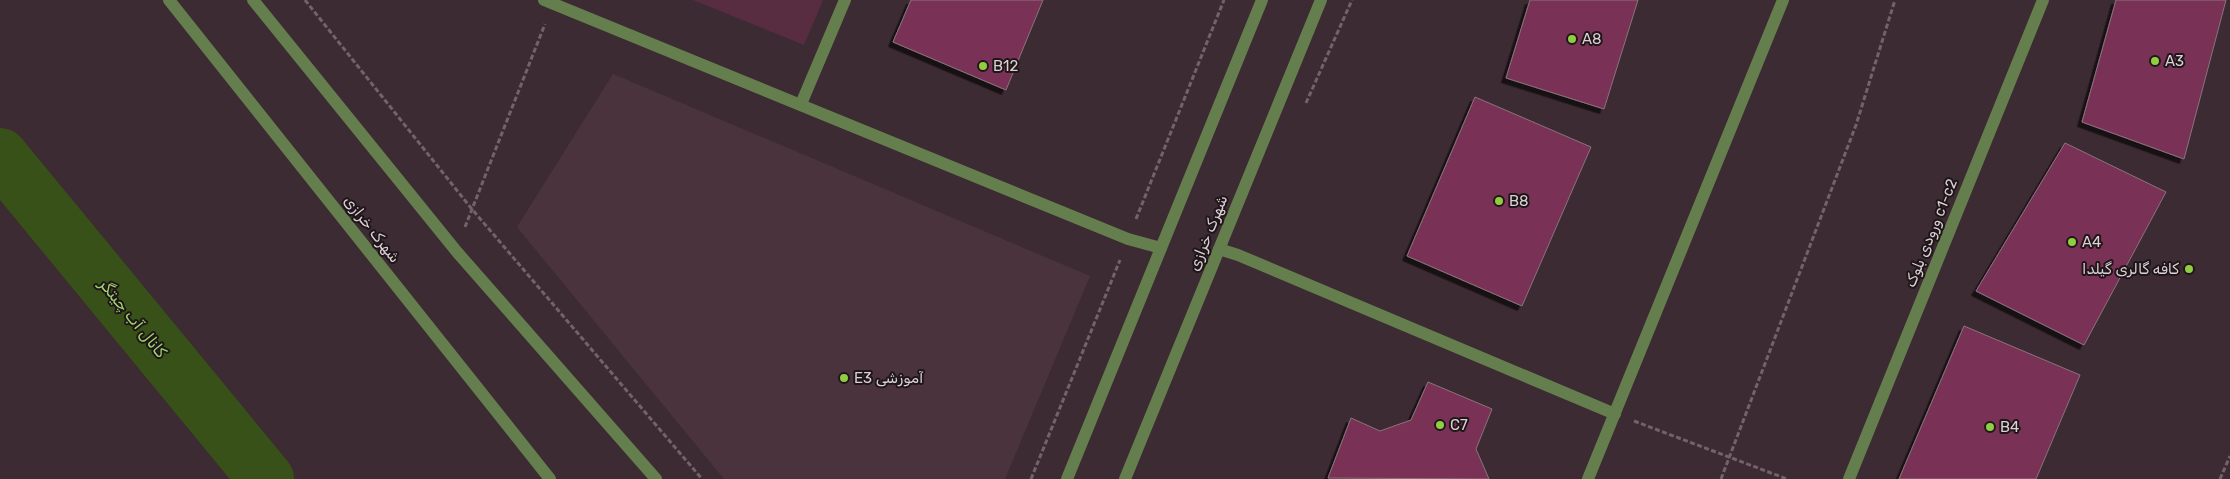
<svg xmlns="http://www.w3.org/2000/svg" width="2230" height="479" font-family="Rubik,'Noto Sans Arabic',sans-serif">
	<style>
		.built { fill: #4b333d }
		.green { fill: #582c41 }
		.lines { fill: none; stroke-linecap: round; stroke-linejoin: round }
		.river { stroke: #375118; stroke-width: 56 }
		.building { fill: #793055; stroke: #89747d; filter: url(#shadow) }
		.path { stroke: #726369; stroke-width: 3; stroke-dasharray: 5 2.5; stroke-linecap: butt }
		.minor { stroke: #657e4d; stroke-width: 12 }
		.poi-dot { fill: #90cd41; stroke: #1e1619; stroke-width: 2 }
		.labels { text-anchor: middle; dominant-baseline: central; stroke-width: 4; stroke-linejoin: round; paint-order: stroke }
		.poi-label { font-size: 15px; fill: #dcd0d5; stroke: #1e1619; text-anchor: start }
		.street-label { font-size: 15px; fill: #dcd0d5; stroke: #1e1619 }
		.water-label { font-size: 16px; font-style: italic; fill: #a2d36e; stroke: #1e1619 }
	</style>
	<defs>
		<filter id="shadow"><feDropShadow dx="-4.5" dy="4.5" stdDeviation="0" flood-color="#0009"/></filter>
	</defs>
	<rect width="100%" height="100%" fill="#3c2b32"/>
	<path class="built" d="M 613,74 L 1090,276 L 1005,479 L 724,479 L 517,227 Z"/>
	<path class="green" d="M 693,0 L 823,0 L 804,45 Z"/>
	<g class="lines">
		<path class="river" d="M 0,156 L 266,479"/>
	</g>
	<g class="building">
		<path d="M 911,0 L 1043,0 L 1006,90 L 893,42 Z"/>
		<path d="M 1530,0 L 1638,0 L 1604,109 L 1506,78 Z"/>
		<path d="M 2116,0 L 2226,0 L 2184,159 L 2082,122 Z"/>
		<path d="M 1475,97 L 1591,147 L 1522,306 L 1407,256 Z"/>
		<path d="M 2065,143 L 2166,192 L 2084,345 L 1976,291 Z"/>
		<path d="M 1964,326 L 2080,375 L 2036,479 L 1899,479 Z"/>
		<path d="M 1428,382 L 1492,409 L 1476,449 L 1489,479 L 1328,478 L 1351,418 L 1380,431 L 1411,420 Z"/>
	</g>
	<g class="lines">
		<g class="path">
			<path d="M 305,0 L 471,208 L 702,479"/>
			<path d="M 1306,103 L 1352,0"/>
			<path d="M 1136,219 L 1224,0"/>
			<path d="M 465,227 L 545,24"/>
			<path d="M 1634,421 L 1787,479"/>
			<path d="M 1031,479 L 1120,260"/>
			<path d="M 1721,479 L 1856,125 L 1895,0"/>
			<path d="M 2220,479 L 2230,456"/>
		</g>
		<g class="minor">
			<path d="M 169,0 L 550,479"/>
			<path d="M 253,0 L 457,252 L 656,479"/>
			<path d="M 544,0 L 1128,239 L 1161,248"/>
			<path d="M 801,104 L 845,0"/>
			<path d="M 1219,249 L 1238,255 L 1615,414"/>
			<path d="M 1067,479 L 1262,0"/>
			<path d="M 1125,479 L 1321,0"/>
			<path d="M 1588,479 L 1783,0"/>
			<path d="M 1849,479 L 2043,0"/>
		</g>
	</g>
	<g class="poi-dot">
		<circle cx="1572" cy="39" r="5"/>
		<circle cx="2155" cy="61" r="5"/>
		<circle cx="983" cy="66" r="5"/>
		<circle cx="1499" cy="201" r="5"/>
		<circle cx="2072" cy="242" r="5"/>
		<circle cx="2189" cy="269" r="5"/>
		<circle cx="844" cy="378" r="5"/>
		<circle cx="1440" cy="425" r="5"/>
		<circle cx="1990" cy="427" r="5"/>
	</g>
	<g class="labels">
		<g class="poi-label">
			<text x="1582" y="39">A8</text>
			<text x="2165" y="61">A3</text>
			<text x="993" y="66">B12</text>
			<text x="1509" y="201">B8</text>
			<text x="2082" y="242">A4</text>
			<text x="2179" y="269" text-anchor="end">کافه گالری گیلدا</text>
			<text x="854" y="378">E3 آموزشی</text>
			<text x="1450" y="425">C7</text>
			<text x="2000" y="427">B4</text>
		</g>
		<g class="street-label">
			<text transform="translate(372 229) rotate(52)">شهرک خرازی</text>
			<text transform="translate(1208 233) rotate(-68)">شهرک خرازی</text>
			<text transform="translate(1931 233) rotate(-68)">ورودی بلوک c1-c2</text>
		</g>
		<g class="water-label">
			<text transform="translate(133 318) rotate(51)">کانال آب چیتگر</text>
		</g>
	</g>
</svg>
